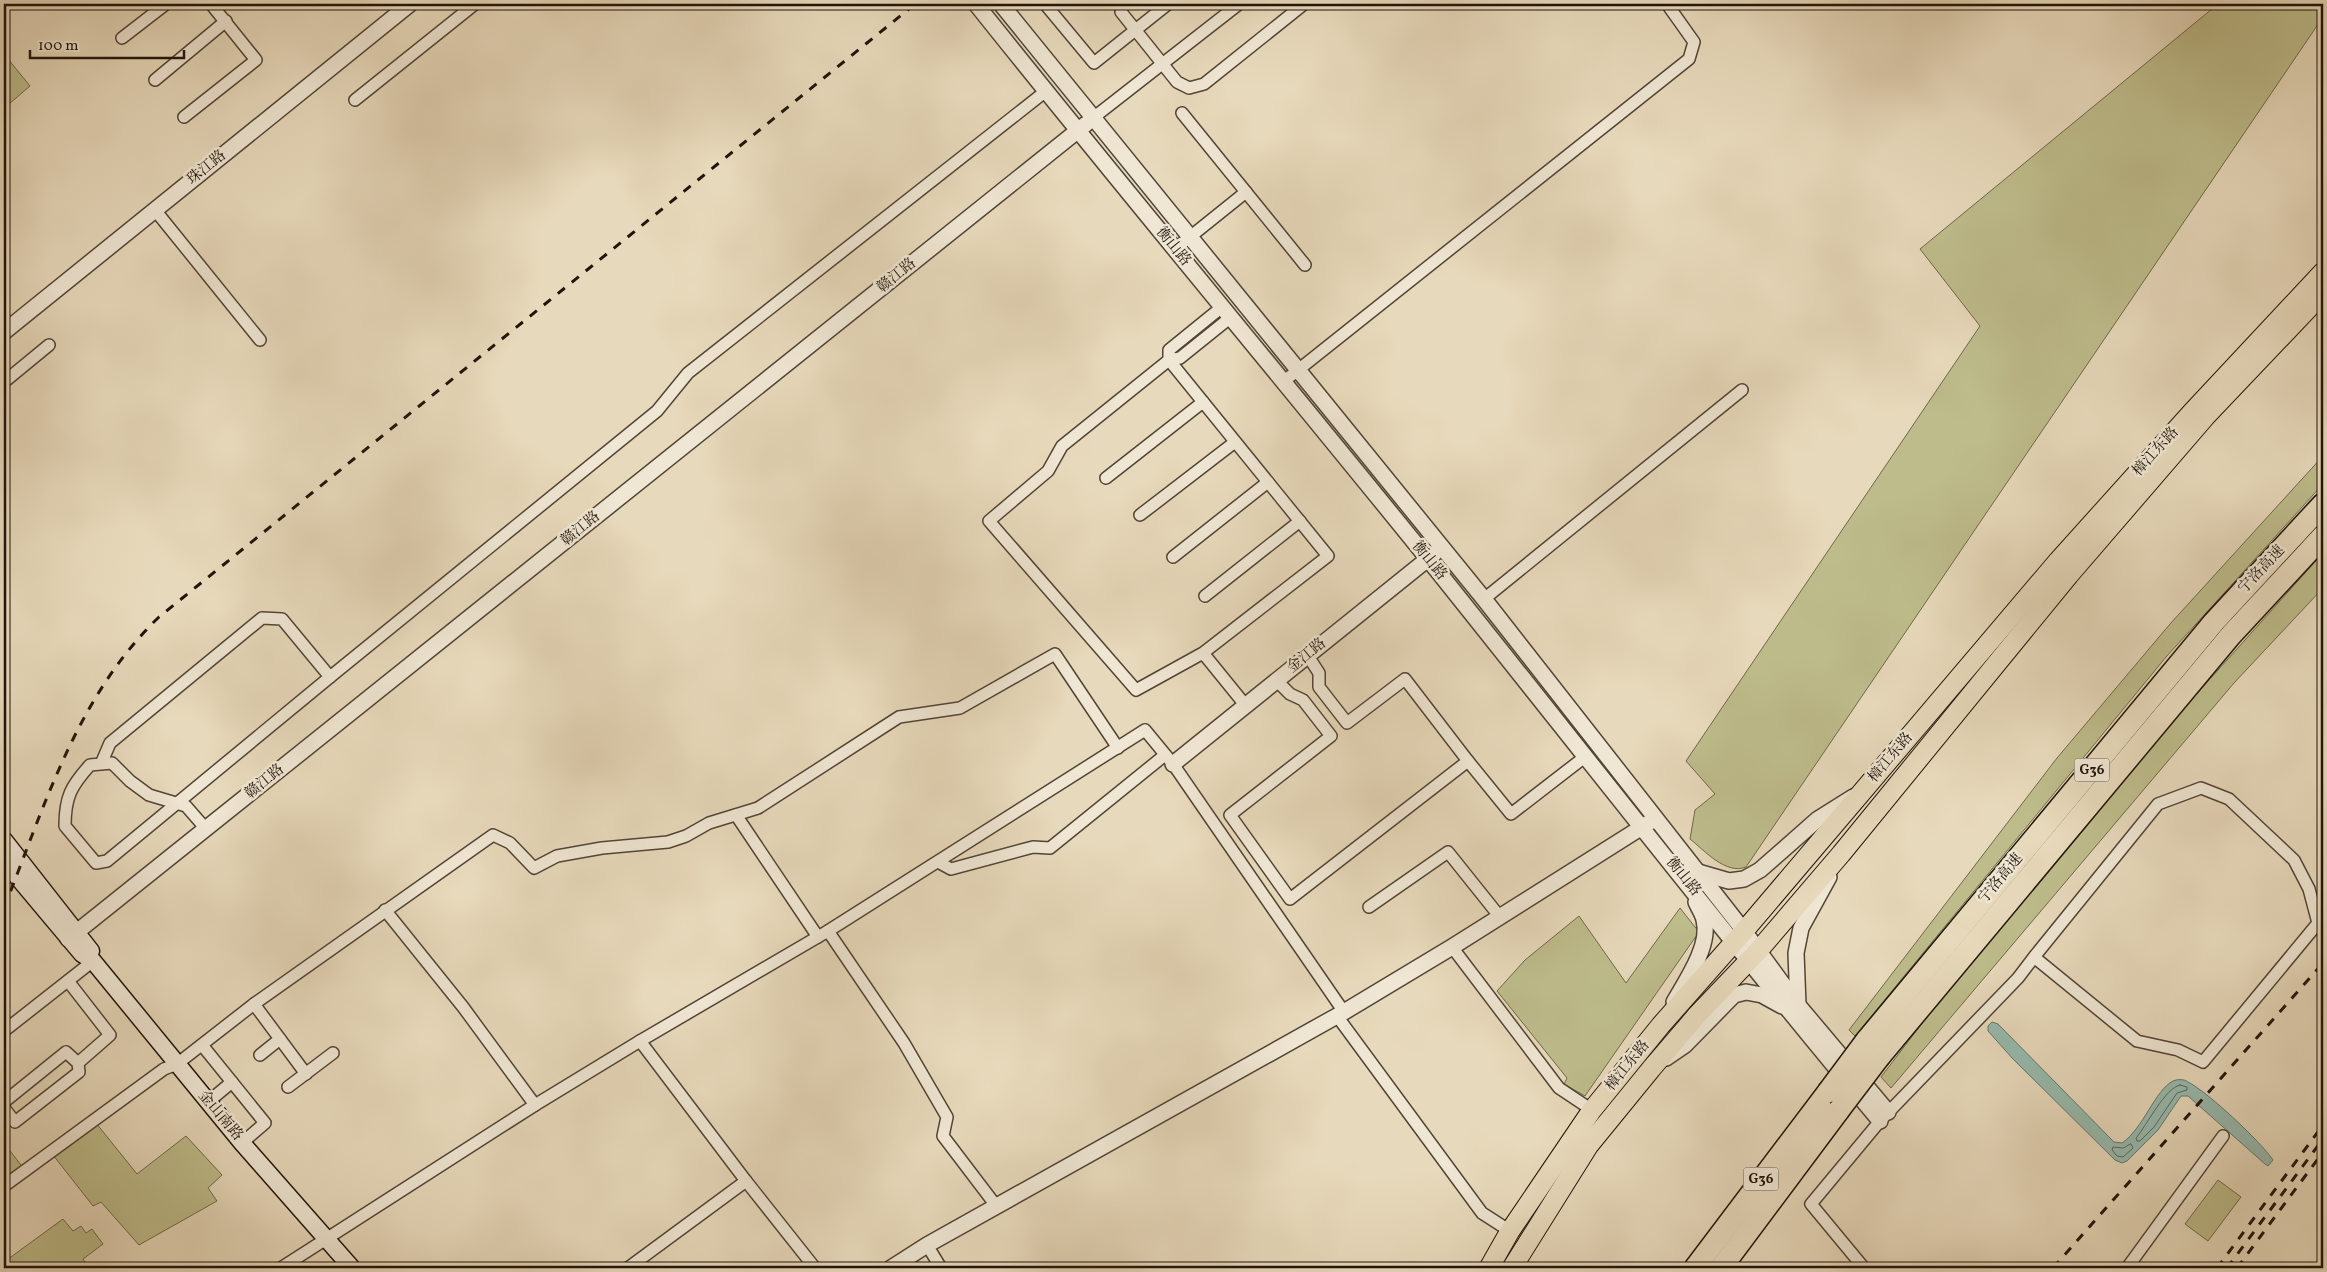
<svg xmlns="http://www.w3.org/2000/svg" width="2327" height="1272" font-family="Vollkorn,'Noto Serif SC',serif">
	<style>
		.green { fill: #bebc8b; stroke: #6f684a }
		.water { fill: #97baae; stroke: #67786c }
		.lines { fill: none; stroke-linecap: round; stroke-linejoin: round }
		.shore { stroke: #5c675c; stroke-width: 1 }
		.minor-casing { stroke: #524536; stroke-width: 14 }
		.tertiary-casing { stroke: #524536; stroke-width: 18 }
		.secondary-casing { stroke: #20140a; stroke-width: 19 }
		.primary-casing { stroke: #20140a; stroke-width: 21 }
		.motorway-casing { stroke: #20140a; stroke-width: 24 }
		.minor { stroke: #efe6d3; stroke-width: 11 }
		.tertiary { stroke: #efe6d3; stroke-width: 15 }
		.secondary { stroke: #efe6d3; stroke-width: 16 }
		.primary { stroke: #e7d9bb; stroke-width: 19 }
		.motorway { stroke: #e7d9bb; stroke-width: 21 }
		.rail { stroke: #20140a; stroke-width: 3; stroke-dasharray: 9 9; stroke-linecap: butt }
		.motorway-bridge-casing { stroke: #20140a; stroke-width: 24; stroke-linecap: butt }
		.motorway-bridge { stroke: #e7d9bb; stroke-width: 21 }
		.labels { text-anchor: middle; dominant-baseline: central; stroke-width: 5; stroke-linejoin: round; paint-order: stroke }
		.shield { fill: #efe6d3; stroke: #5e5346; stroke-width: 1 }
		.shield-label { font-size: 14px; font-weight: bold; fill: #20140a }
		.street-label { font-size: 15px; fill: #20140a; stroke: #efe6d3 }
	</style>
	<rect width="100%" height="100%" fill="#e7d9bb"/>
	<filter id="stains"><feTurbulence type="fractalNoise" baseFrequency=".004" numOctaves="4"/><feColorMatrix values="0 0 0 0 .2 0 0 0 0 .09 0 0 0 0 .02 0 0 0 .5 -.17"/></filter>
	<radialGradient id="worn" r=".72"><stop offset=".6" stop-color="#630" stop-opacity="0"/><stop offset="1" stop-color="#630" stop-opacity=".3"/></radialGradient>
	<g class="green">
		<path d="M 2218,4 L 2323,4 L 2323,17 L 1746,867 C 1726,875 1705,851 1690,839 L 1695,810 L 1715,794 L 1686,761 L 1980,326 L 1920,249 Z"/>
		<path d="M 4,54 L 30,86 L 9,104 L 4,98 Z"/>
		<path d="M 2323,456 L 2323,484 L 2166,657 L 1855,1036 L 1849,1030 L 2057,758 L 2170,624 Z"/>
		<path d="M 2323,553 L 2323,588 L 2234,683 L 1891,1088 L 1881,1077 L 1946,992 L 2149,747 Z"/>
		<path d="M 1680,908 L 1699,932 L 1585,1096 L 1564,1084 L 1567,1078 L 1497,991 L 1525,960 L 1579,916 L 1626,983 Z"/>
		<path d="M 96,1123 L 137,1174 L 186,1136 L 222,1175 L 208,1188 L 217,1201 L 139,1245 L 101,1202 L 93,1206 L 53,1155 Z"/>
		<path d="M 4,1143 L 24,1169 L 4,1184 Z"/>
		<path d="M 2218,1180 L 2241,1197 L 2208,1241 L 2185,1224 Z"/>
		<path d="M 63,1219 L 73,1231 L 81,1226 L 86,1233 L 92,1229 L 103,1244 L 83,1259 L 89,1268 L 4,1268 L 4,1262 Z"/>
	</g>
	<path class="water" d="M 1992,1022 L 1998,1024 L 2114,1142 L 2122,1143 C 2143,1129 2155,1090 2173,1081 C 2178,1079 2184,1079 2188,1082 C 2208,1092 2261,1142 2273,1160 L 2268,1166 L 2265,1164 L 2188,1096 L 2181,1096 L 2158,1130 L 2127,1161 L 2122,1163 L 2115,1160 L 2013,1059 L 1988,1031 L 1988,1026 Z"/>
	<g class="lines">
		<g class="shore">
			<path d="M 2180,1085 L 2187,1087 L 2187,1090 L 2177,1093 L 2154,1127 L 2140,1141 L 2137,1141 L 2136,1138 C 2147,1125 2165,1088 2180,1085 Z"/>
			<path d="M 2131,1144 L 2133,1148 L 2123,1157 L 2117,1156 L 2112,1150 L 2113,1147 L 2123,1148 Z"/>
		</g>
		<defs>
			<g id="minor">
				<path d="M 1045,4 L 1094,63 L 1168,4"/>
				<path d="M 1121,12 L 1177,82 L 1189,88 L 1204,84 L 1304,4"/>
				<path d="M 122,38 L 166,4"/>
				<path d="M 155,80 L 226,21"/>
				<path d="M 355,100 L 475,4"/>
				<path d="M 1182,113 L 1305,265"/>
				<path d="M 184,117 L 256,60 L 211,4"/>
				<path d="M 1093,118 L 1239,4"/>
				<path d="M 155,210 L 260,340"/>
				<path d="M 1175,249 L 1246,192"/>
				<path d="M 1222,307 L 1169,350 L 1169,360 L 1180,358 L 1231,317"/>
				<path d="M 4,382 L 49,345"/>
				<path d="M 1283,382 L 1689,59 L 1694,42 L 1667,4"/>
				<path d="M 1106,478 L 1203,402"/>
				<path d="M 1140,515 L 1235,442"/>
				<path d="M 1173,557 L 1268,482"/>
				<path d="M 1205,596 L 1300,521"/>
				<path d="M 1484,599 L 1742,390"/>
				<path d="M 1203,653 L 1136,690 L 989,521 L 1048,471 L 1062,446 L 1169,360 L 1328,556 L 1203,653 L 1246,706"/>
				<path d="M 330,677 L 657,411 L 688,373 L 1046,91"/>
				<path d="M 1277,681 L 1290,694 L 1303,700 L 1331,736 L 1230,815 L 1290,899 L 1468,761 L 1405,679 L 1347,723 L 1319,687 L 1319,673 L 1308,656"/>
				<path d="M 1468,761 L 1511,814 L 1586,756"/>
				<path d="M 101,764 L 110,743 L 262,618 L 282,619 L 330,677 L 107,861 L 96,863 L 65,826 C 65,797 71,786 90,765 L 112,763 L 130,781 L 149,795 L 186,806 L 206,829"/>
				<path d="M 736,815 L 818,937"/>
				<path d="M 938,862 L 951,869 L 1033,847 L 1050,848 L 1165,755"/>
				<path d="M 1369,907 L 1448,852 L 1500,917"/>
				<path d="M 385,910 L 463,1007 L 535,1105"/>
				<path d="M 828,931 L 904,1043 L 947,1117 L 943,1136 L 997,1207"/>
				<path d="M 1452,947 L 1559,1088 L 1592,1110"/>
				<path d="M 68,981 L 110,1035 L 78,1063"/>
				<path d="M 254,1004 L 306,1074"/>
				<path d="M 1337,1016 L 1482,1213 L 1510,1231"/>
				<path d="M 4,1031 L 93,961"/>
				<path d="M 640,1041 L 746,1181 L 815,1268"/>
				<path d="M 202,1045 L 265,1123 L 242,1143"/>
				<path d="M 260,1055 L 280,1039"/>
				<path d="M 288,1087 L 333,1053"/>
				<path d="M 4,1102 L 66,1052 L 78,1063 L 79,1072 L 15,1122 L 4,1108"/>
				<path d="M 208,1102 L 232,1082"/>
				<path d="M 4,1186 L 164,1069 L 177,1064 L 254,1004 L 493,835 L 510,843 L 534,868 L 557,856 L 602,848 L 668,842 L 686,836 L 709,823 L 758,808 L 899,717 L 960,708 L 1055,654 L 1118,748"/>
				<path d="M 927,1245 L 941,1268"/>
				<path d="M 281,1268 L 535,1105 L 640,1041 L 828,931 L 1145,730 L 1173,764 L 1344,1012"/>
				<path d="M 628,1268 L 746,1181"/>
				<path d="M 1864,1268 L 1811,1204 L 1880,1121 L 2018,978 L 2034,957 L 2158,804 L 2201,788 L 2229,799 L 2294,860 L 2309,889 L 2318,923 L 2203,1062 L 2178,1050 L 2137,1041 L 2034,957"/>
				<path d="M 2127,1268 L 2223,1136"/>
			</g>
			<g id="tertiary">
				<path d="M 976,4 C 1126,192 1281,377 1432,564 C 1581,750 1727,938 1880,1121"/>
				<path d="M 1001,4 L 1484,599 L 1744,931 L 1798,1005 L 1888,1112"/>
				<path d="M 4,332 L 410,4"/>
				<path d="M 1173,764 L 1434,554"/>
				<path d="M 1698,872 L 1729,881 L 1744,879 L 1760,870 L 1818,819 L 1853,797"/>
				<path d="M 68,939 L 1086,124"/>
				<path d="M 1674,1002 C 1686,981 1711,945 1704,920 C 1703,914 1698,907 1696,902"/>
				<path d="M 1798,1005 L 1796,953 L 1801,928 L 1829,877"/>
				<path d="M 1666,1058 L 1685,1045 L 1734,995 L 1746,992 L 1762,995 L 1782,1006"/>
				<path d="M 891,1268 L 927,1245 L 1344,1012 L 1452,947 L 1650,822"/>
			</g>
			<g id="secondary">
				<path d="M 4,840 L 91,951"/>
				<path d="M 4,861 L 82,954 L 93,961 L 242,1143 L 352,1268"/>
			</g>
			<g id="primary">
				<path d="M 1489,1268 L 1510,1231 L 1592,1110 L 1661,1025 L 1744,931 L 2058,561 L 2193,411 L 2323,272"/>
				<path d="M 1512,1268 L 1589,1145 L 1651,1069 L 1698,1014 L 1758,951 L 1841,854 L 2069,575 L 2206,416 L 2323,293"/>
			</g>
			<g id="motorway">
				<path d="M 1866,1041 L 2214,622 L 2323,504"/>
				<path d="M 1880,1056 L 2231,635 L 2323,536"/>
				<path d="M 1695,1268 L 1828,1092"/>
				<path d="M 1721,1268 L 1839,1110"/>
			</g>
		</defs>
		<use href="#minor" class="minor-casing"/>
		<use href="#tertiary" class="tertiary-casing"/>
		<use href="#secondary" class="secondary-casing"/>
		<use href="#primary" class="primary-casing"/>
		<use href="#motorway" class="motorway-casing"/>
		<use href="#minor" class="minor"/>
		<use href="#tertiary" class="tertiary"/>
		<use href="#secondary" class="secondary"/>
		<use href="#primary" class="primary"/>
		<use href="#motorway" class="motorway"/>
		<g class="rail">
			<path d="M 4,908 C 45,805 77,696 159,617 L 915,4"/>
			<path d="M 2053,1268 L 2323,963"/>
			<path d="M 2217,1268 L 2323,1125"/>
			<path d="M 2227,1268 L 2323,1139"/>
			<path d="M 2237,1268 L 2323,1152"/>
		</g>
		<defs>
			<g id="motorway-bridge">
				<path d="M 1828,1092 L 1866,1041"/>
				<path d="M 1839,1110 L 1880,1056"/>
			</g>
		</defs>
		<use href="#motorway-bridge" class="motorway-bridge-casing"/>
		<use href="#motorway-bridge" class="motorway-bridge"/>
	</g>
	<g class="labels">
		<g class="shield">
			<rect x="2074.5" y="758.5" width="35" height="23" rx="4"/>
			<rect x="1743.5" y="1167.5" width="35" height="23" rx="4"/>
		</g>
		<g class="shield-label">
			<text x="2092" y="770">G36</text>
			<text x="1761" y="1179">G36</text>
		</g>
		<g class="street-label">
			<text transform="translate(207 168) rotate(-39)">珠江路</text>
			<text transform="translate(1173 247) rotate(51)">衡山路</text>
			<text transform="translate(897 276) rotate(-39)">赣江路</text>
			<text transform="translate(2156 452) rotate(-48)">樟江东路</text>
			<text transform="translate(581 529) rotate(-39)">赣江路</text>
			<text transform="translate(1429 561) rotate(51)">衡山路</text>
			<text transform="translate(2262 570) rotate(-47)">宁洛高速</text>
			<text transform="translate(1307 656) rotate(-39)">金江路</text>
			<text transform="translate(1891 758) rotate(-50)">樟江东路</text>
			<text transform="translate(265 782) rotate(-39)">赣江路</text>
			<text transform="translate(1683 877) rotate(51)">衡山路</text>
			<text transform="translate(2001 879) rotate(-50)">宁洛高速</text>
			<text transform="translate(1628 1066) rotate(-51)">樟江东路</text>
			<text transform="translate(220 1116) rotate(50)">金山南路</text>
		</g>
	</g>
	<rect width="2327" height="1272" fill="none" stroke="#e7d9bb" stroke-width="20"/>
	<rect x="5" y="5" width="2317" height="1262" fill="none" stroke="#20140a" stroke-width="2.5"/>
	<rect x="10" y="10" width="2307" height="1252" fill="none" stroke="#20140a"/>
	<path d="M30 50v8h154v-8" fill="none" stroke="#20140a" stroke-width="2.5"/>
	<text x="38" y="50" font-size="15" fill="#20140a" stroke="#efe6d3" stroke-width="4" paint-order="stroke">100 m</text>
	<rect width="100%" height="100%" filter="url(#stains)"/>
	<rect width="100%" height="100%" fill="url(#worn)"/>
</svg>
